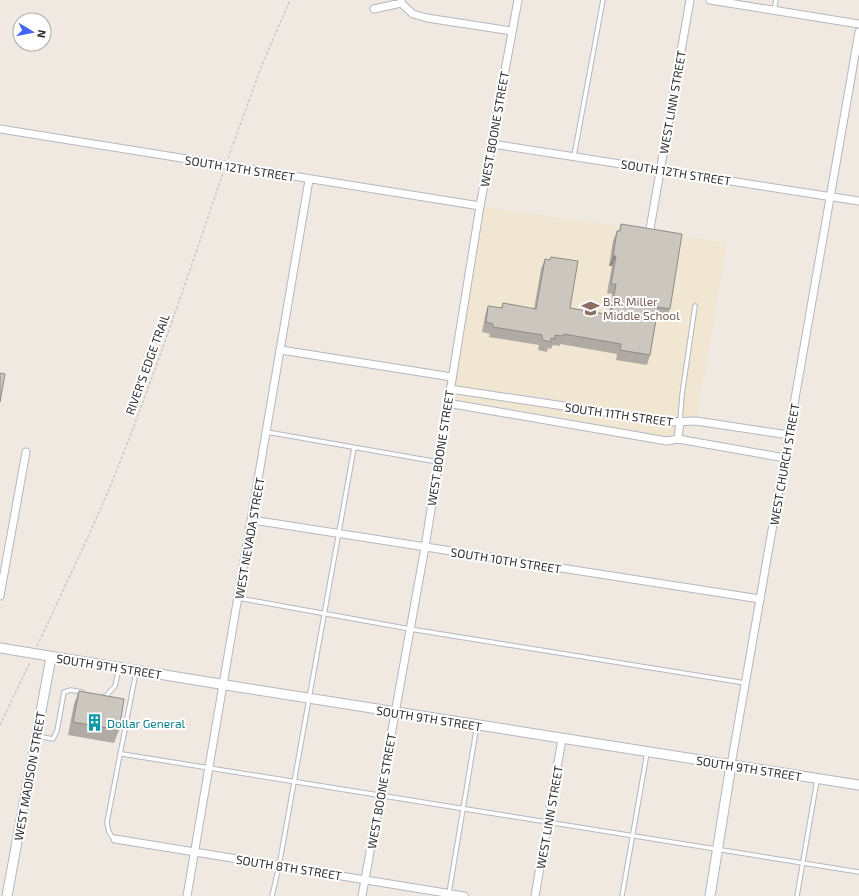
<svg xmlns="http://www.w3.org/2000/svg" width="859" height="896" font-family="'Exo 2',sans-serif">
	<style>
		.education { fill: #f0e6d1 }
		.lines { fill: none; stroke-linecap: round; stroke-linejoin: round }
		.lane-casing { stroke: #b4b7c1; stroke-width: 5.5 }
		.street-casing { stroke: #b4b7c1; stroke-width: 9 }
		.secondary-casing { stroke: #b4b7c1; stroke-width: 11 }
		.path { stroke: #c9c9c9; stroke-width: 1.5; stroke-dasharray: 3 2; stroke-linecap: butt }
		.lane { stroke: #fff; stroke-width: 3.5 }
		.street { stroke: #fff; stroke-width: 7 }
		.secondary { stroke: #fff; stroke-width: 9 }
		.wall { fill: #afaba4 }
		.shaded-wall { fill: #8e8b86 }
		.building { fill: #cbc7bf; stroke: #8e8b86 }
		.labels { text-anchor: middle; dominant-baseline: central; stroke-width: 4; stroke-linejoin: round; paint-order: stroke }
		.street-label { font-size: 12px; fill: #2e2e2e; stroke: #fff }
		.education-label { font-size: 12px; fill: #785e54; stroke: #fff; text-anchor: start }
		.culture-label { font-size: 12px; fill: #0d838f; stroke: #fff; text-anchor: start }
	</style>
	<rect width="100%" height="100%" fill="#efe9e1"/>
	<path class="education" d="M 480,206 L 727,243 L 696,421 L 671,438 L 448,398 Z"/>
	<g class="lines">
		<defs>
			<g id="lane">
				<path d="M 774,10 L 776,0"/>
				<path d="M 574,156 L 603,0"/>
				<path d="M 680,422 L 682,395 L 695,306"/>
				<path d="M 267,432 L 438,462"/>
				<path d="M 238,598 L 410,629 L 745,683"/>
				<path d="M 104,696 L 106,696 L 115,686 L 119,669"/>
				<path d="M 37,736 L 53,739 L 57,731 L 64,692 L 71,690 L 82,692"/>
				<path d="M 122,754 L 859,872"/>
				<path d="M 115,839 C 108,834 108,829 107,822 L 136,672"/>
				<path d="M 449,893 L 477,725"/>
				<path d="M 272,896 L 279,866 L 354,448"/>
				<path d="M 622,896 L 647,753"/>
				<path d="M 797,896 L 817,780"/>
			</g>
			<g id="street">
				<path d="M 710,0 L 859,24"/>
				<path d="M 401,3 L 413,14 L 427,18 L 512,31"/>
				<path d="M 374,9 L 401,3 L 401,0"/>
				<path d="M 0,129 L 480,206"/>
				<path d="M 492,144 L 859,201"/>
				<path d="M 650,229 L 690,0"/>
				<path d="M 281,350 L 452,377"/>
				<path d="M 450,389 L 671,422 L 696,421 L 789,435"/>
				<path d="M 447,403 L 667,441 L 678,439 L 785,458"/>
				<path d="M 678,439 L 680,422"/>
				<path d="M 252,520 L 760,599"/>
				<path d="M 0,596 L 26,452"/>
				<path d="M 731,765 L 859,32"/>
				<path d="M 115,839 L 464,896"/>
				<path d="M 187,896 L 309,180"/>
				<path d="M 362,896 L 425,547 L 480,206 L 518,0"/>
				<path d="M 535,896 L 562,739"/>
			</g>
			<g id="secondary">
				<path d="M 0,648 L 232,686 L 859,785"/>
				<path d="M 7,896 L 51,657"/>
				<path d="M 710,896 L 731,765"/>
			</g>
		</defs>
		<use href="#lane" class="lane-casing"/>
		<use href="#street" class="street-casing"/>
		<use href="#secondary" class="secondary-casing"/>
		<g class="path">
			<path d="M 228,158 L 262,65 L 290,0"/>
			<path d="M 37,646 C 64,588 92,531 116,472 C 155,374 189,273 223,173"/>
			<path d="M 0,725 L 30,662"/>
		</g>
		<use href="#lane" class="lane"/>
		<use href="#street" class="street"/>
		<use href="#secondary" class="secondary"/>
	</g>
	<g class="wall">
		<path d="M 621,224 L 670,309 L 666,319 L 657,317 L 650,355 L 647,365 L 616,360 L 617,354 L 560,344 L 560,346 L 553,345 L 551,349 L 548,348 L 547,352 L 538,350 L 539,345 L 489,337 L 490,334 L 482,332 L 485,316 L 488,306 L 501,308 L 503,303 L 534,309 L 541,269 L 545,259 L 550,260 L 551,257 L 570,308 L 608,318 L 612,294 L 607,293 L 612,266 L 609,266 L 613,241 L 617,231 L 619,231 Z"/>
		<path d="M 79,691 L 119,730 L 114,743 L 68,735 L 74,704 Z"/>
	</g>
	<path class="shaded-wall" d="M 613,256 L 616,256 L 612,266 L 609,266 Z"/>
	<g class="building">
		<path d="M 621,224 L 682,234 L 670,309 L 658,307 L 650,355 L 620,350 L 621,344 L 564,334 L 563,336 L 555,335 L 555,339 L 551,338 L 551,342 L 542,340 L 542,335 L 493,327 L 493,324 L 486,322 L 488,306 L 502,308 L 503,303 L 536,309 L 545,259 L 550,260 L 551,257 L 578,261 L 570,308 L 605,314 L 605,317 L 610,318 L 616,284 L 611,284 L 616,256 L 613,256 L 617,231 L 620,231 Z"/>
		<path d="M 0,373 L 5,374 L 0,402 Z"/>
		<path d="M 79,691 L 124,699 L 119,730 L 73,722 Z"/>
	</g>
	<defs>
		<symbol id="school-bare" viewBox="-9 -9 18 18"><path d="M0-5L7-2L0 1L-7-2ZM-4 1L0 2.5L4 1V4Q0 6-4 4Z" fill="#8d6e63" stroke="#fff" stroke-width="2.5" paint-order="stroke"/></symbol>
		<symbol id="building-bare" viewBox="-9 -9 18 18"><path d="M-4-6H4V6H1V3H-1V6H-4ZM-2.5-4.3h1.7v1.8h-1.7ZM.8-4.3h1.7v1.8H.8ZM-2.5-1h1.7V.8h-1.7ZM.8-1h1.7V.8H.8Z" fill="#0f9aa8" stroke="#fff" stroke-width="2.5" paint-order="stroke"/></symbol>
	</defs>
	<g fill-rule="evenodd">
		<use href="#school-bare" x="578" y="296" width="25" height="25"/>
		<use href="#building-bare" x="82" y="710" width="25" height="25"/>
	</g>
	<g class="labels">
		<g class="street-label">
			<text transform="translate(672 102) rotate(-80)">WEST LINN STREET</text>
			<text transform="translate(494 129) rotate(-80)">WEST BOONE STREET</text>
			<text transform="translate(240 168) rotate(9)">SOUTH 12TH STREET</text>
			<text transform="translate(676 172) rotate(9)">SOUTH 12TH STREET</text>
			<text transform="translate(147 364) rotate(-70)">RIVER'S EDGE TRAIL</text>
			<text transform="translate(619 414) rotate(8)">SOUTH 11TH STREET</text>
			<text transform="translate(440 448) rotate(-81)">WEST BOONE STREET</text>
			<text transform="translate(784 464) rotate(-80)">WEST CHURCH STREET</text>
			<text transform="translate(249 538) rotate(-80)">WEST NEVADA STREET</text>
			<text transform="translate(506 560) rotate(9)">SOUTH 10TH STREET</text>
			<text transform="translate(109 666) rotate(9)">SOUTH 9TH STREET</text>
			<text transform="translate(429 718) rotate(9)">SOUTH 9TH STREET</text>
			<text transform="translate(749 768) rotate(9)">SOUTH 9TH STREET</text>
			<text transform="translate(29 776) rotate(-80)">WEST MADISON STREET</text>
			<text transform="translate(381 791) rotate(-80)">WEST BOONE STREET</text>
			<text transform="translate(549 817) rotate(-80)">WEST LINN STREET</text>
			<text transform="translate(289 867) rotate(9)">SOUTH 8TH STREET</text>
		</g>
		<g class="education-label">
			<text x="603" y="301">B.R. Miller<tspan x="603" dy="14">Middle School</tspan></text>
		</g>
		<g class="culture-label">
			<text x="107" y="723">Dollar General</text>
		</g>
	</g>
	<g transform="translate(32 32) rotate(100)"><circle r="19" fill="#ffffff" stroke="#ababab"/>
	<path d="M0-3L7 15L0 10L-7 15Z" fill="#4264fb"/>
	<text y="-6" font-size="11" font-weight="bold" text-anchor="middle" fill="#2e2e2e">N</text>
	</g>
</svg>
